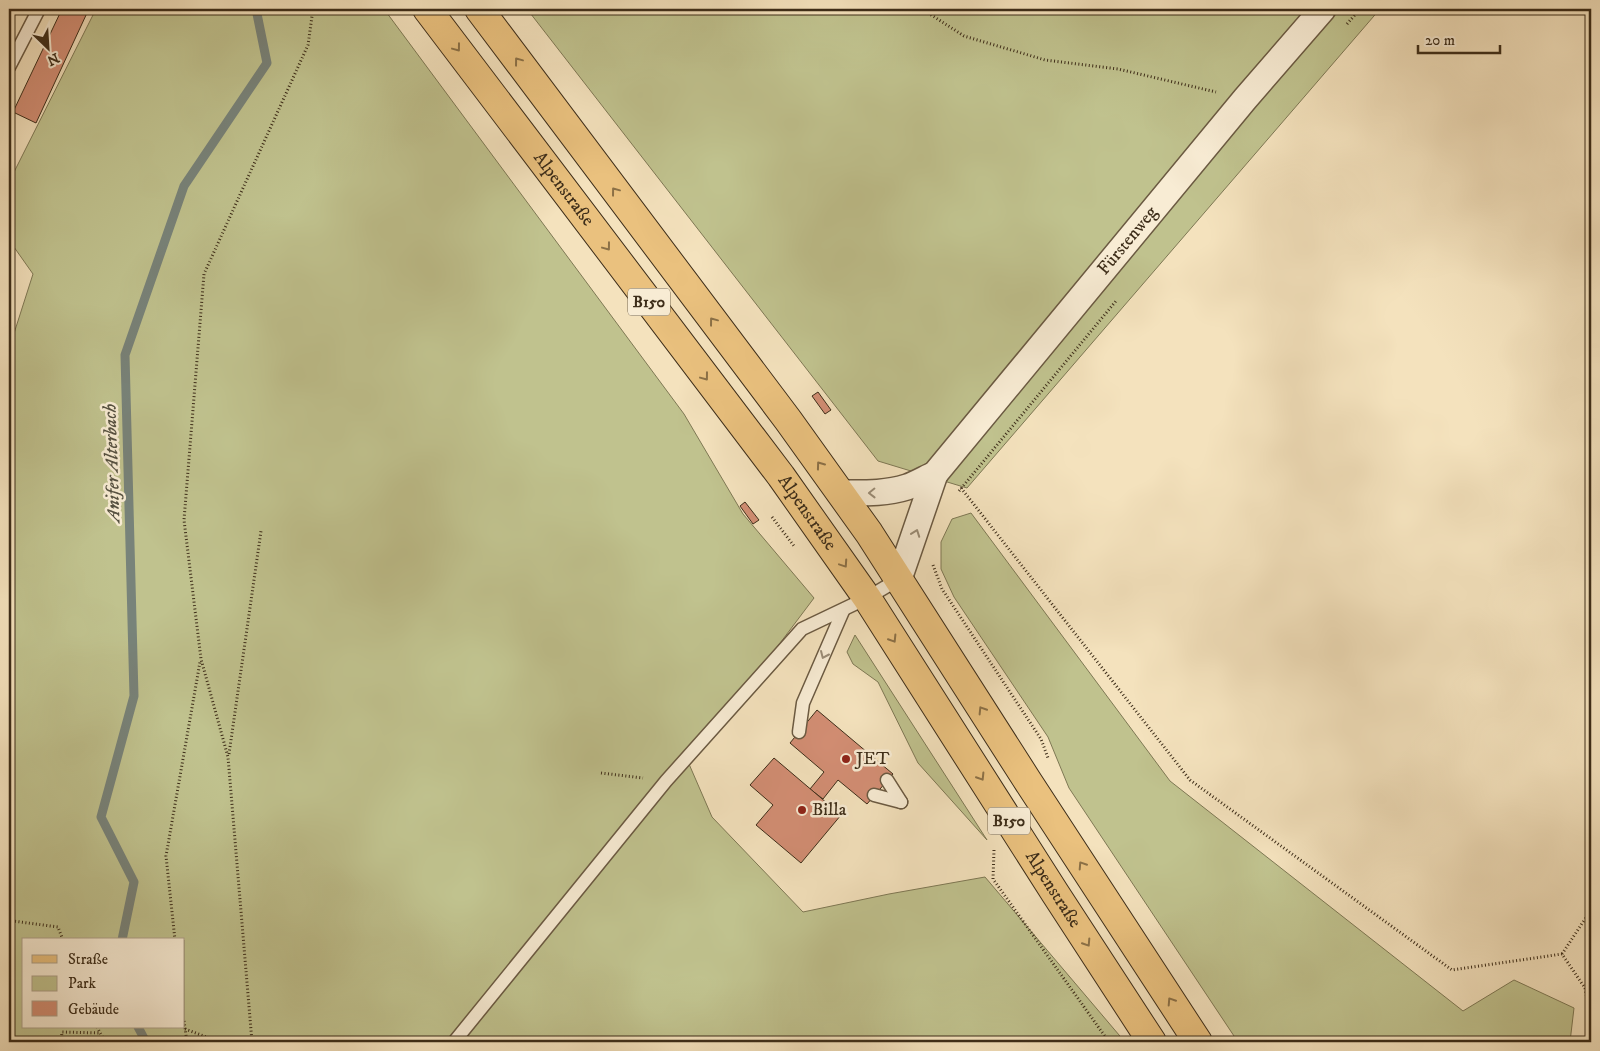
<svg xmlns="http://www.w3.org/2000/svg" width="1600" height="1051" font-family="'IM FELL DW Pica',serif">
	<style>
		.green { fill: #c0c28e; stroke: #7e7854; fill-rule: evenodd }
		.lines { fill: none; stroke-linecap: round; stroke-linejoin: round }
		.stream { stroke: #78837a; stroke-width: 9 }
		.building { fill: #d38e74; stroke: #3d2d19 }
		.lane-casing { stroke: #6b5a42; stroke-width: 15 }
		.street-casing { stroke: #6b5a42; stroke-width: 28 }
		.primary-casing { stroke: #3d2d19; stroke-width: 30 }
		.path { stroke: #3d2d19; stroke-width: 3; stroke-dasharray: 1 2.5; stroke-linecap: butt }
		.lane { stroke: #f8ecd4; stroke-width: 12 }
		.street { stroke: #f8ecd4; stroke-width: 25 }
		.primary { stroke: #eac17e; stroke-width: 28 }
		.oneway { stroke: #8b7046 }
		.oneway2 { stroke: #9a8c76 }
		.poi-dot { fill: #8f2418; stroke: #f8ecd4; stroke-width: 2 }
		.labels { text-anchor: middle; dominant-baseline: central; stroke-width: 5; stroke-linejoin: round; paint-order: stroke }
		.shield { fill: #f8ecd4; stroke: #756651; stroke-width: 1 }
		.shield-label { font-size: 16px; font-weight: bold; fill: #3d2d19 }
		.street-label { font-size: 18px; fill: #3d2d19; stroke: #f8ecd4 }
		.poi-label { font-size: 18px; fill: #3d2d19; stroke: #f8ecd4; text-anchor: start }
		.water-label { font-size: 19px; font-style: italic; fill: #565141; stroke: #f8ecd4 }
	</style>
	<rect width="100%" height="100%" fill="#f4e2bd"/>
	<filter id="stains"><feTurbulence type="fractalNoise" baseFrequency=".004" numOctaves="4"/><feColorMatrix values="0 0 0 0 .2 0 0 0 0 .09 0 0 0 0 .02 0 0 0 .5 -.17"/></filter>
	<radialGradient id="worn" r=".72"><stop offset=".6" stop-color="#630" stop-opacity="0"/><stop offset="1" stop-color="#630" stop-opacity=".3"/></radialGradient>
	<g class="green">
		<path d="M 94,9 L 384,9 L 684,414 L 743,514 L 814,598 L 689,764 L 712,817 L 803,912 L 889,894 L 985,877 L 1125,1042 L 9,1042 L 9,349 L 33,274 L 9,240 L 9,182 L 94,13 ZM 24,940 L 184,940 L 184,1027 L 24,1027 Z"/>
		<path d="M 527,9 L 1380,9 L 967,488 L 878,461 Z"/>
		<path d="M 971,513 L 1170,781 L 1463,1011 L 1514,980 L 1574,1008 L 1570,1042 L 1238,1042 L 1069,788 L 1048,737 L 954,597 L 941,569 L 941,542 L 952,519 Z"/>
		<path d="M 855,635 L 987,840 L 918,763 L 878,682 L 853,664 L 847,652 Z"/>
	</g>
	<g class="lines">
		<g class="stream">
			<path d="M 122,940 L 134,882 L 101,817 L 134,696 L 125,355 L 184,186 L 267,63 L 256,9"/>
			<path d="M 138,1027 L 146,1042"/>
		</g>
	</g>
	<g class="building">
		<path d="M 62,9 L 79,9 L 87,13 L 36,123 L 13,112 Z"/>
		<path d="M 818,392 L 831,410 L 825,414 L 812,396 Z"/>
		<path d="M 745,502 L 759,520 L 753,524 L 740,506 Z"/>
		<path d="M 817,710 L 893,774 L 867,804 L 838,780 L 823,799 L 810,789 L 824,772 L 790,743 Z"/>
		<path d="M 774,758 L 841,815 L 801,863 L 756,825 L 773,805 L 750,785 Z"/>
	</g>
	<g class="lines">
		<defs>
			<g id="lane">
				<path d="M 9,67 L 39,9"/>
				<path d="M 799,732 L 803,703 L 843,611"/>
				<path d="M 887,780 L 901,802"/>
				<path d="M 874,795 L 901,802"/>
				<path d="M 454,1042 L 666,781 L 802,629 L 867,598 L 899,579"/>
			</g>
			<g id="street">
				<path id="s1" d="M 841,493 C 863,493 885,494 907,487 C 916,484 926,478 935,474 L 1245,99 L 1323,9"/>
				<path d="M 899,579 L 935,474"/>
			</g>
			<g id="primary">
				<path id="s2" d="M 427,9 L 781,476 L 867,598 L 1055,893 L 1152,1042"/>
				<path d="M 479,9 L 788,420 L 869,533 L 1027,780 L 1198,1042"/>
			</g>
		</defs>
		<use href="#lane" class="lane-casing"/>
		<use href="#street" class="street-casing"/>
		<use href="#primary" class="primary-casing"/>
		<g class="path">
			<path d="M 922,9 L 964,36 L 1045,60 L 1118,69 L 1216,92"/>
			<path d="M 1347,24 L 1360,9"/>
			<path d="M 961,488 L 1190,780 L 1452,970 L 1562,954 L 1585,988 L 1591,1021"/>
			<path d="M 959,491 L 1116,301"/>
			<path d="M 772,517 L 794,546"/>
			<path d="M 933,565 L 942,589 L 1041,739 L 1048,758"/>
			<path d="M 229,754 L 261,531"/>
			<path d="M 601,773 L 643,778"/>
			<path d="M 994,850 L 993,879 L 1109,1042"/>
			<path d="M 9,924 L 13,921 L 58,927 L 63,940"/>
			<path d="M 175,940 L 166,856 L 200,662"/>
			<path d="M 1562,954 L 1591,910"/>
			<path d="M 184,1021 L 187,1042"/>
			<path d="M 97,1027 L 105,1042"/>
			<path d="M 185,1029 L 220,1042"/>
			<path d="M 61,1042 L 62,1032 L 100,1033"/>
			<path d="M 252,1042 L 228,757 L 201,659 L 184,520 L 204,274 L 308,45 L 313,9"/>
		</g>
		<use href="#lane" class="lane"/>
		<use href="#street" class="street"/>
		<use href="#primary" class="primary"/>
	</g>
	<defs><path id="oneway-chevron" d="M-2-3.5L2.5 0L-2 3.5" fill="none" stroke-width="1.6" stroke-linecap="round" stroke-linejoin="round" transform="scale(1.25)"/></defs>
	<g class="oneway">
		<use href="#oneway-chevron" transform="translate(457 48) rotate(53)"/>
		<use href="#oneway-chevron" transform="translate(518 61) rotate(-127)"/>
		<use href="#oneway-chevron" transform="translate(615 191) rotate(-127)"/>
		<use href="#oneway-chevron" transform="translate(607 247) rotate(53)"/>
		<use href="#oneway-chevron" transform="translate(713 321) rotate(-127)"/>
		<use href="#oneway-chevron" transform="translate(705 377) rotate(53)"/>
		<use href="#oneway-chevron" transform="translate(820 465) rotate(-126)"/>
		<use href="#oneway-chevron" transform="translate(844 564) rotate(56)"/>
		<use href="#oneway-chevron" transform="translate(893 639) rotate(58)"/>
		<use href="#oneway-chevron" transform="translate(982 710) rotate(-122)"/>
		<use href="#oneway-chevron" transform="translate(981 777) rotate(58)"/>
		<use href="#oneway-chevron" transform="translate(1082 865) rotate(-123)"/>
		<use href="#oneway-chevron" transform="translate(1087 943) rotate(57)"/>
		<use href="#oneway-chevron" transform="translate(1171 1001) rotate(-123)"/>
	</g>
	<g class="oneway2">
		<use href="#oneway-chevron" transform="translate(872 493) rotate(179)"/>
		<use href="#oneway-chevron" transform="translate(916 533) rotate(-70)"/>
		<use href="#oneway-chevron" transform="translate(824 655) rotate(114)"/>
	</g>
	<g class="poi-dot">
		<circle cx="846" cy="759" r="5"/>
		<circle cx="802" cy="810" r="5"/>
	</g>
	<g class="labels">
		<g class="shield">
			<rect x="628" y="288.5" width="42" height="27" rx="4"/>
			<rect x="988" y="807.5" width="42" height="27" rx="4"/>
		</g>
		<g class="shield-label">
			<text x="649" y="302">B150</text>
			<text x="1009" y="821">B150</text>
		</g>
		<g class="street-label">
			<text stroke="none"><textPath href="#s2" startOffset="226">Alpenstraße</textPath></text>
			<text stroke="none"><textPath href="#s1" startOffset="400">Fürstenweg</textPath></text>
			<text stroke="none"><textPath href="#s2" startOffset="631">Alpenstraße</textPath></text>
			<text stroke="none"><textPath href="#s2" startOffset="1081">Alpenstraße</textPath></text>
		</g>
		<g class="poi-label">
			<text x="856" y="759">JET</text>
			<text x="812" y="810">Billa</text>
		</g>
		<g class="water-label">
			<text transform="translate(112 463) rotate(-92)">Anifer Alterbach</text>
		</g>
	</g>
	<rect width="1600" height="1051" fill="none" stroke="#f4e2bd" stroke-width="30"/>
	<rect x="10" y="10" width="1580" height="1031" fill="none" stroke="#3d2d19" stroke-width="2.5"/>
	<rect x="15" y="15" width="1570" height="1021" fill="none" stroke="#3d2d19"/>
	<rect x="22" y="938" width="162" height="90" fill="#f8ecd4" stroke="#ada089"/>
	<rect x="32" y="955" width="25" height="8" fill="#eac17e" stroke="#ada089"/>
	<text x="68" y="964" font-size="15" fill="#3d2d19">Straße</text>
	<rect x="32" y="976" width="25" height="15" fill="#c0c28e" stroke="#ada089"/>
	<text x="68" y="988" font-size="15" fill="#3d2d19">Park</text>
	<rect x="32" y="1001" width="25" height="15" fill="#d38e74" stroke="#ada089"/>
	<text x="68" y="1014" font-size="15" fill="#3d2d19">Gebäude</text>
	<g transform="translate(48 48) rotate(155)" stroke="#f8ecd4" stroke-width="4" paint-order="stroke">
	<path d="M0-4L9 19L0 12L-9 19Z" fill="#3d2d19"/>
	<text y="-8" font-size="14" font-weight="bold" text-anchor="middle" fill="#3d2d19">N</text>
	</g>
	<path d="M1418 45v8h82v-8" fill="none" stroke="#3d2d19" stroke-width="2.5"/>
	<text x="1425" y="45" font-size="15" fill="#3d2d19" stroke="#f8ecd4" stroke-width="4" paint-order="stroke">20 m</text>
	<rect width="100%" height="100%" filter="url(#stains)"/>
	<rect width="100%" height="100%" fill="url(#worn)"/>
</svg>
